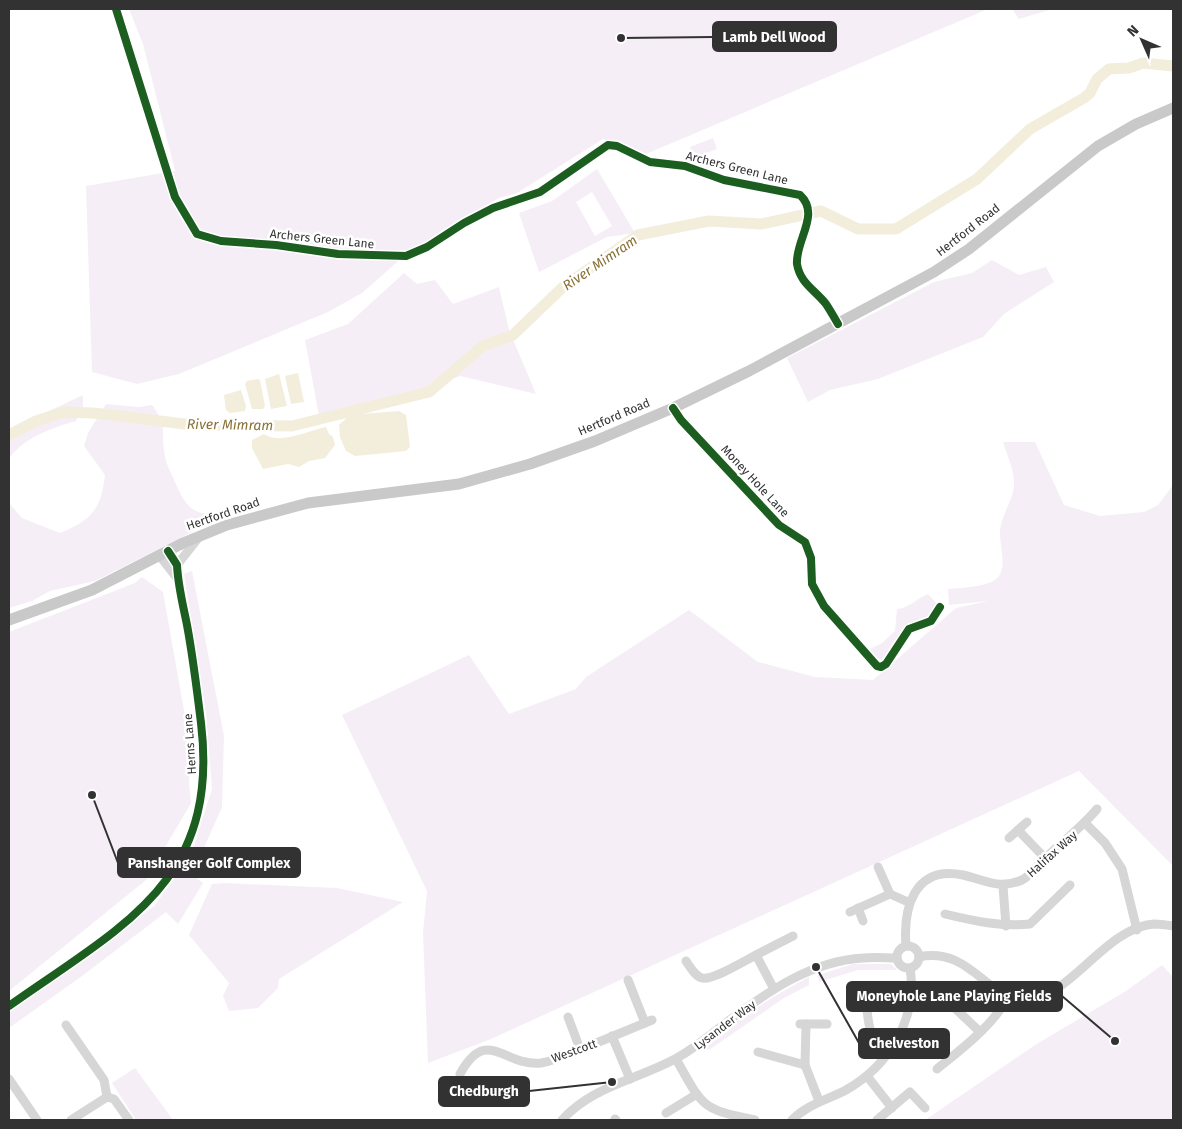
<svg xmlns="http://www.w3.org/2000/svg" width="1182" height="1129" font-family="'Fira Sans',sans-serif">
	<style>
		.green { fill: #f5eef6; fill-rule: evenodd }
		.water { fill: #f3eddc }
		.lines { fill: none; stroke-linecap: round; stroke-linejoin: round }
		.river { stroke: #f3eddc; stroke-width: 11 }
		.minor { stroke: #d6d6d6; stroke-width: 9 }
		.major { stroke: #c9c9c9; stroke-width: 11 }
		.cycleway-casing { stroke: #fff; stroke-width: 11 }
		.cycleway { stroke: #1b5e20; stroke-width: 8 }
		.labels { text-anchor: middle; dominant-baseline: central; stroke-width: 5; stroke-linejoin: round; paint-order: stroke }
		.street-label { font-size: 12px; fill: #323232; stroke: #fff }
		.water-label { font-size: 14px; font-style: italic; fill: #8a7238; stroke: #fff }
		.leader { fill: none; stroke: #323232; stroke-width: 2 }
		.callout-dot { fill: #323232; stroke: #fff; stroke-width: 2 }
		.callout { fill: #323232; stroke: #323232; stroke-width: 2 }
		.callout-label { font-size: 14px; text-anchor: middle; font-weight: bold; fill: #fff }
	</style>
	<rect width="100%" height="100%" fill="#fff"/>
	<g class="green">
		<path d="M 129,9 L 988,9 L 646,154 L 603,139 L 517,193 L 499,198 L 411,250 L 362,293 L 328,312 L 179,374 L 137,384 L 92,372 L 86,186 L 175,171 L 143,44 Z"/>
		<path d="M 1012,9 L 1052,9 L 1019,19 Z"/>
		<path d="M 713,138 L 717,149 L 694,158 L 690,147 Z"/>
		<path d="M 597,169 L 635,233 L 607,237 L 539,272 L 519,213 L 552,201 ZM 592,192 L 612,226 L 595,236 L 576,202 Z"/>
		<path d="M 992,260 L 1019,275 L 1046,267 L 1054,282 L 1004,314 L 983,337 L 878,379 L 830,390 L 808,402 L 787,358 L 934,282 L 972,273 Z"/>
		<path d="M 404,273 L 417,284 L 435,280 L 453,304 L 499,287 L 509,330 L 536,394 L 460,376 L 412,394 L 319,416 L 305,340 L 348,324 Z"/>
		<path d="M 83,395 L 83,406 L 76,421 C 52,428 25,437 9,458 L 9,438 L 30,420 Z"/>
		<path d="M 106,404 L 139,407 L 152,405 C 169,428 160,432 165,456 C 166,465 172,474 175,482 C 187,510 196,519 228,511 L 198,529 L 95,581 L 50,591 L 32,601 L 9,608 L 9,503 L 22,518 L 60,533 C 92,520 101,509 105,475 L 84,446 L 88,433 Z"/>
		<path d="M 1003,442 L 1035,442 L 1064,505 L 1100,516 L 1144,512 L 1158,505 L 1173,485 L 1173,866 L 1079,771 L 491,1039 L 428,1063 L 423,933 L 427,891 L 342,715 L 469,655 L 509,714 L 576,689 L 586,677 L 689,610 L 758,662 L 815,677 L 873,680 L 956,608 L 988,601 L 949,605 L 948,589 C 960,588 992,587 999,576 C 1007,564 999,544 1000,530 C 1002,513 1014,500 1014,483 C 1014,469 1007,455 1003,442 Z"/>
		<path d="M 192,571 L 224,736 L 222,807 L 192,875 L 203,883 L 178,924 L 166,912 L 82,976 L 9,1028 L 9,1012 L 154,906 L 191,855 L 212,789 L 206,713 L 184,574 Z"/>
		<path d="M 142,577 L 163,592 L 191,750 L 189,783 L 191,803 L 146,880 L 9,991 L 9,632 L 135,583 Z"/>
		<path d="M 928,594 L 938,605 L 928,618 L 907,626 L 884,660 L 876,659 L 868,650 L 882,643 L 895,631 L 897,609 C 907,609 918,598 928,594 Z"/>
		<path d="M 225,883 L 337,888 L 403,902 L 279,979 L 278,988 L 258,1008 L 229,1011 L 223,996 L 229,983 L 189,935 L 212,884 Z"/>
		<path d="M 853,964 L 891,964 L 897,970 L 858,970 L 819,982 L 818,975 Z"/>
		<path d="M 1162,965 L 1173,977 L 1173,1120 L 925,1120 L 1035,1045 L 1126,991 Z"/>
		<path d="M 809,977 L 809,985 L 784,998 L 709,1050 L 702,1047 C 736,1021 770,997 809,977 Z"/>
		<path d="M 135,1068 L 173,1120 L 136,1120 L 112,1083 Z"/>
	</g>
	<g class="water">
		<path d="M 298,373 L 304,402 L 291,404 L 285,376 Z"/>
		<path d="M 279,374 L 287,406 L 271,409 L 265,379 Z"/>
		<path d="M 258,379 L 260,380 L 265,406 L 263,409 L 252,409 L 245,384 L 247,381 Z"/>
		<path d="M 241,390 L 246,406 L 245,411 L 230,413 L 226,410 L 224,395 Z"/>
		<path d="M 399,411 L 406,415 L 410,447 L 406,451 L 355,456 L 346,451 L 340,437 L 339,425 L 350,415 Z"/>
		<path d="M 326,427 L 329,434 L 333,437 L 335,445 L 325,458 L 309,461 L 299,467 L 288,464 L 263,469 L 252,448 L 252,440 L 264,434 C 280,445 307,431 326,427 Z"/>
	</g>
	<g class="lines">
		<path class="river" d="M 9,435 L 36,421 L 64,412 L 93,413 L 193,425 L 292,426 L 429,392 L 483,346 L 513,335 L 564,286 L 638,235 L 709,221 L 761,224 L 821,211 L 858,229 L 896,229 L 977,179 L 1030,129 L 1084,98 L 1090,93 L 1097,79 L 1109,69 L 1129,68 L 1143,63 L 1173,66"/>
		<g class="minor">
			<path d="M 116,9 L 175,197 L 197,234 L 221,241 L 276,245 L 338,254 L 406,256 L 427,247 L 464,223 L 493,208 L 540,192 L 608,145 L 617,146 L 650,162 L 685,166 L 724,180 L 800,195 C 821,214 795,241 797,264 C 800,283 815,290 826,304 C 830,310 834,317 838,324"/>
			<path d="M 673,408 L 681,420 L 779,525 L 805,542 L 811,558 L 812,584 L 824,606 L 877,666 L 881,667 L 886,664 L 909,629 L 931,621 L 940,607"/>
			<path d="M 159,555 L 177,578"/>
			<path d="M 177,565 L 199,537"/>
			<path d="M 1085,823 L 1105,843 L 1122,869 L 1137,930"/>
			<path d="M 1018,830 L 1045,858"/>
			<path d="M 1009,838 L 1027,822"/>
			<path d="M 878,867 L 890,894"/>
			<path d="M 1003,886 L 1006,926"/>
			<path d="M 858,908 L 863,921"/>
			<path d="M 850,912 L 890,894 L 908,902"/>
			<path d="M 945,914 C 974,921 1000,927 1030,924 L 1070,885"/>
			<path d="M 906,946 C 903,908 914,865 963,875 C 985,880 999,890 1022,880 C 1030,876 1038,865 1044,859 C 1062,842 1081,828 1097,809"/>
			<circle cx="908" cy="957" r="11"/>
			<path d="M 756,955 L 793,936"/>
			<path d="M 919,957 C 972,946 988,1003 1028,1000 C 1070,997 1107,927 1154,924 C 1160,924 1167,925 1173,926"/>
			<path d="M 686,961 C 690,967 695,976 702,978 C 712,981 746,960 756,955 L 774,989"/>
			<path d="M 628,980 L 645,1023"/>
			<path d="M 940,994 L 979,1031"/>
			<path d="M 857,1003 L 866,1003 C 870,1028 866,1037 891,1048"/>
			<path d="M 9,1006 C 122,926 220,882 201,723 C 197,690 193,657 187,625 C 183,605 178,586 177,565 L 168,551"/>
			<path d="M 568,1017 L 580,1049"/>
			<path d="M 800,1024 L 827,1024"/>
			<path d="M 806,1024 L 805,1065 L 819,1101"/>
			<path d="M 66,1025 L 104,1080 L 107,1097"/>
			<path d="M 612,1036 L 630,1079"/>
			<path d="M 758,1052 L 805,1065"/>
			<path d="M 676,1059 C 703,1107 701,1109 755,1120"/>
			<path d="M 937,1069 C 959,1051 998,1022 1008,995"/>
			<path d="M 460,1074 C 487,1025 504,1067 541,1063 C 554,1061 568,1054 581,1049 C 604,1040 628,1030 652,1020"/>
			<path d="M 867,1076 L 892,1108"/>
			<path d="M 9,1079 L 37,1120"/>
			<path d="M 107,1097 L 114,1099 L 129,1120"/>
			<path d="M 666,1113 L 697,1094"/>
			<path d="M 615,1119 L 616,1120"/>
			<path d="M 71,1120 L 107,1097"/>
			<path d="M 562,1120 C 593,1086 636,1080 675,1059 C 694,1049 710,1035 727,1022 C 767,992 811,961 863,958 C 874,957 886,958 897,958"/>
			<path d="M 792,1120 C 808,1104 827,1100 846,1090 C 890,1065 918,1018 910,968"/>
			<path d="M 877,1120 L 910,1092 L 925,1108"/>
		</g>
		<path class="major" d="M 9,620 L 92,590 L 183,543 L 227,525 L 308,503 L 459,484 L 530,464 L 595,441 L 673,408 L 749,371 L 934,272 L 969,249 L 1098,146 L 1136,124 L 1173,108"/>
		<defs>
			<g id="cycleway">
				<path d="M 116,9 L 175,197 L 197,234 L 221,241 L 276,245 L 338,254 L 406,256 L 427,247 L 464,223 L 493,208 L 540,192 L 608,145 L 617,146 L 650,162 L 685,166 L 724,180 L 800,195 C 821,214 795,241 797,264 C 800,283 815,290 826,304 C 830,310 834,317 838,324"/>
				<path d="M 673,408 L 681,420 L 779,525 L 805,542 L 811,558 L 812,584 L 824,606 L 877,666 L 881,667 L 886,664 L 909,629 L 931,621 L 940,607"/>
				<path d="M 9,1006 C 122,926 220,882 201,723 C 197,690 193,657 187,625 C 183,605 178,586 177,565 L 168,551"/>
			</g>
		</defs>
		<use href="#cycleway" class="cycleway-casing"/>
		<use href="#cycleway" class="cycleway"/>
	</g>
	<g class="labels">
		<g class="street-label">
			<text transform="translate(737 168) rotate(14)">Archers Green Lane</text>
			<text transform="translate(968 230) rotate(-38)">Hertford Road</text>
			<text transform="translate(322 239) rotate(6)">Archers Green Lane</text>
			<text transform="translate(614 417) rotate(-23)">Hertford Road</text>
			<text transform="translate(755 481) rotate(47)">Money Hole Lane</text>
			<text transform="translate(223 514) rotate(-19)">Hertford Road</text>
			<text transform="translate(190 744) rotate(-94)">Herns Lane</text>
			<text transform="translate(1052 854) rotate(-42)">Halifax Way</text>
			<text transform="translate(725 1025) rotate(-37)">Lysander Way</text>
			<text transform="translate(574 1051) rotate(-20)">Westcott</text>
		</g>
		<g class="water-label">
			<text transform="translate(600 263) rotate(-34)">River Mimram</text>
			<text transform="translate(230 425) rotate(1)">River Mimram</text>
		</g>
	</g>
	<path class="leader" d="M621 38L713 37M92 795L118 863M1115 1041L1062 996M816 967L859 1043M612 1082L529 1091"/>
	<g class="callout-dot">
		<circle cx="621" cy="38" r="5"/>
		<circle cx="92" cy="795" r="5"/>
		<circle cx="1115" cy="1041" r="5"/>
		<circle cx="816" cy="967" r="5"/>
		<circle cx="612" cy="1082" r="5"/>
	</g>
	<g class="callout">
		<rect x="713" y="22" width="123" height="29" rx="5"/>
		<rect x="118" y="848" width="182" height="29" rx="5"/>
		<rect x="847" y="982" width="215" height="29" rx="5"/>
		<rect x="859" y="1029" width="90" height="29" rx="5"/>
		<rect x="439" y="1077" width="90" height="29" rx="5"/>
	</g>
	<g class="callout-label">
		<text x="774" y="42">Lamb Dell Wood</text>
		<text x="209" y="868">Panshanger Golf Complex</text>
		<text x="954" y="1001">Moneyhole Lane Playing Fields</text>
		<text x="904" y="1048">Chelveston</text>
		<text x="484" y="1096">Chedburgh</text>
	</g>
	<rect width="1182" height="1129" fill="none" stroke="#323232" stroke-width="20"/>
	<g transform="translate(1142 40) rotate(315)" stroke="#ffffff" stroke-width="4" paint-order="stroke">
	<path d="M0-4L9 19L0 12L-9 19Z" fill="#323232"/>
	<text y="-8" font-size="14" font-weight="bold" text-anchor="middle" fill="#323232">N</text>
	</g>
</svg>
